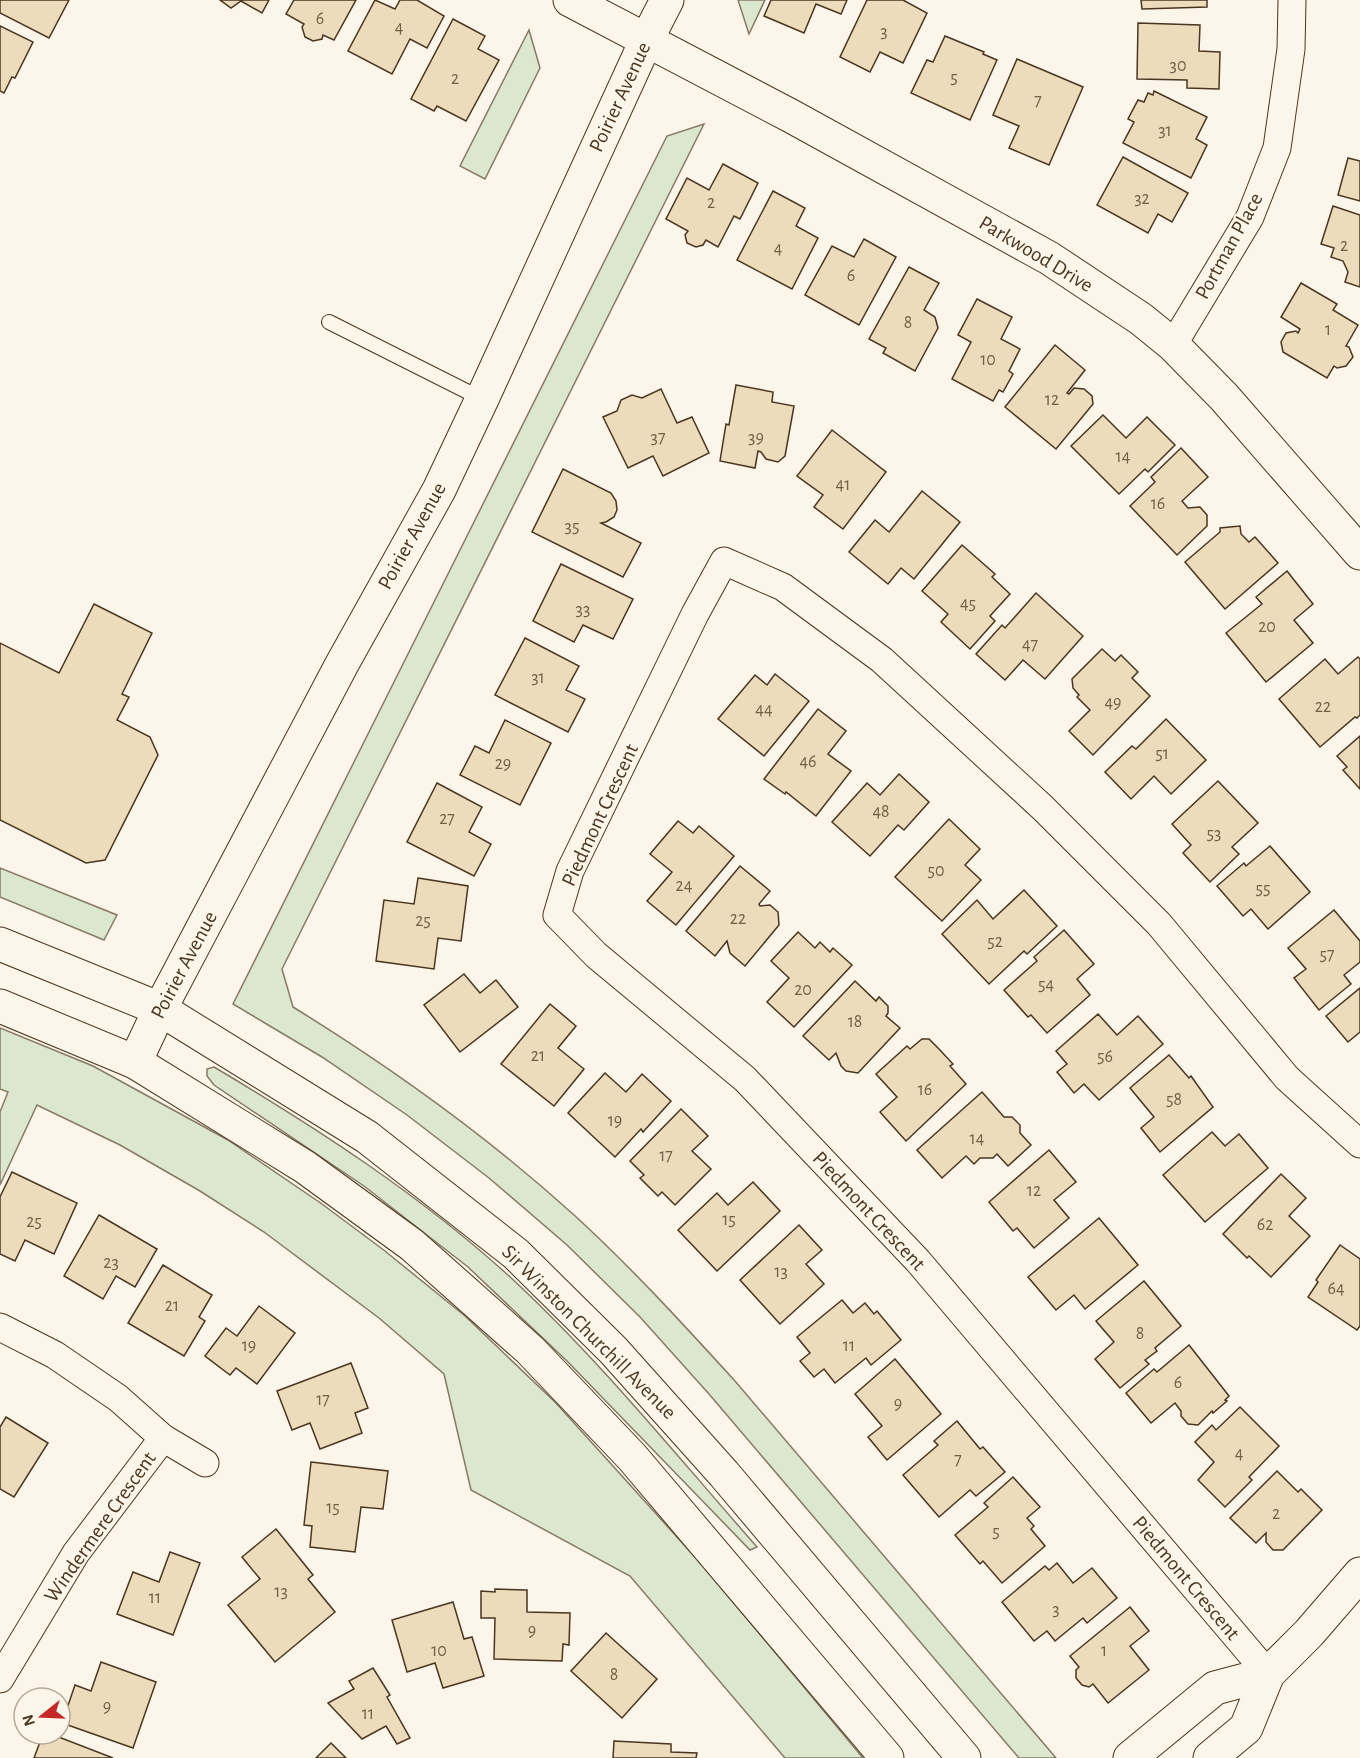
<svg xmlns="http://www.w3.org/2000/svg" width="1360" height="1758" font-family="'Alegreya Sans',sans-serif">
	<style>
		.green { fill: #dce7d0; stroke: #887966; stroke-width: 1.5 }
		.building { fill: #ecdcbc; stroke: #4a3520; stroke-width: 1.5 }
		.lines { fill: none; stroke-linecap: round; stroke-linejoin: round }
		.service-casing { stroke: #4a3520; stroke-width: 16 }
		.minor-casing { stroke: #4a3520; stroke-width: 29 }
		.tertiary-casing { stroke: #4a3520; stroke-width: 35 }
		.secondary-casing { stroke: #4a3520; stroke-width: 35 }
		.service { stroke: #fbf6e9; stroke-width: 14 }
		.minor { stroke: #fbf6e9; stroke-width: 27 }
		.tertiary { stroke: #fbf6e9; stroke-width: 33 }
		.secondary { stroke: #fbf6e9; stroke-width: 33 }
		.labels { text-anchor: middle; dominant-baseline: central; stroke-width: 4.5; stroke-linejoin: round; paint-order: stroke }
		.number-label { font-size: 18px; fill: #725f47 }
		.street-label { font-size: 21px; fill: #4a3520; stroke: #fbf6e9 }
	</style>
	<rect width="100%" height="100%" fill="#fbf6e9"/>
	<g class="green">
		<path d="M 738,0 L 765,0 L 749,34 Z"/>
		<path d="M 529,30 L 540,68 L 485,179 L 460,166 Z"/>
		<path d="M 704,124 L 282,969 L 293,1007 C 392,1068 488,1137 574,1215 C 631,1267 683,1324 735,1381 L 1056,1758 L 1019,1758 L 709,1394 L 640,1317 L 567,1245 L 489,1178 L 407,1115 L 322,1057 L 233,1004 L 667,136 Z"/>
		<path d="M 0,868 L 117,915 L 104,940 L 0,897 Z"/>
		<path d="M 0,1028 L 93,1066 L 228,1140 L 322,1204 L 385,1251 L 465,1316 L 555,1402 L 631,1486 L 703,1566 L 863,1758 L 785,1758 L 630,1576 L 471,1490 L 444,1374 L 379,1318 L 264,1232 L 200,1191 L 120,1145 L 37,1105 L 0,1185 L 0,1112 L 8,1092 L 0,1089 Z"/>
		<path d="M 214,1067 C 317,1128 420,1195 509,1276 C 599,1359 676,1455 757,1547 L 750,1550 L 567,1361 L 468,1267 L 364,1186 L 214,1085 L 207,1076 L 207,1069 Z"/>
	</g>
	<g class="building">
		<path d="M 0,0 L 69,0 L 49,38 L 0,13 Z"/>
		<path d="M 220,0 L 269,0 L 262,13 L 241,1 L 231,8 Z"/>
		<path d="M 294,0 L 356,0 L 334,40 L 323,35 L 322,39 L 313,41 L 305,37 L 302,27 L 304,24 L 286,14 Z"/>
		<path d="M 375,0 L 395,9 L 400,0 L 417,0 L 444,16 L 427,48 L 410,39 L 392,74 L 348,51 Z"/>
		<path d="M 771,0 L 847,0 L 841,14 L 816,4 L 804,33 L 764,16 Z"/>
		<path d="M 867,0 L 903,0 L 927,13 L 903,63 L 880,52 L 870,72 L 840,57 Z"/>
		<path d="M 1141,0 L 1207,0 L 1207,7 L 1142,9 Z"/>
		<path d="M 453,19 L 485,36 L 478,49 L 499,60 L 466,121 L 437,106 L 434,111 L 411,99 Z"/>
		<path d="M 1138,23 L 1200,25 L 1199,51 L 1220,52 L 1219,89 L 1187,88 L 1187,80 L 1137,79 Z"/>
		<path d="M 0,26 L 33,42 L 15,78 L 12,77 L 4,93 L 0,91 Z"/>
		<path d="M 945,36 L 984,52 L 983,54 L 997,60 L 970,120 L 911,93 L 927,60 L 933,62 Z"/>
		<path d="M 1017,59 L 1083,87 L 1049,165 L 1009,148 L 1019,126 L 993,115 Z"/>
		<path d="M 1154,91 L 1207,117 L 1196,139 L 1207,145 L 1191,178 L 1123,143 L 1134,122 L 1128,119 L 1138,100 L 1144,102 L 1148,93 L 1153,95 Z"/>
		<path d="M 1123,157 L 1188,193 L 1172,222 L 1158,214 L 1148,233 L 1097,205 Z"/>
		<path d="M 1348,158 L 1360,161 L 1360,201 L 1338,195 Z"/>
		<path d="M 723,164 L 758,183 L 740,219 L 734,216 L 718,247 L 706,240 L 703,245 L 696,247 L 687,243 L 685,235 L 688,231 L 666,219 L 687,178 L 709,190 Z"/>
		<path d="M 773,191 L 805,208 L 796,226 L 818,238 L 792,289 L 737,260 Z"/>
		<path d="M 1333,206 L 1360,215 L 1360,287 L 1345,282 L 1348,272 L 1343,261 L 1331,257 L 1334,248 L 1321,244 Z"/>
		<path d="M 864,239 L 896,257 L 859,325 L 805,295 L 832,246 L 854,257 Z"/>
		<path d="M 909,267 L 939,283 L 924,310 L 935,317 L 938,328 L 915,371 L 883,353 L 886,348 L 869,339 Z"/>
		<path d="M 1301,283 L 1337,304 L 1333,310 L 1358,325 L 1346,346 L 1349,347 L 1353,357 L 1346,366 L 1337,368 L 1334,366 L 1327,378 L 1283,352 L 1281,342 L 1286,333 L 1296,331 L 1298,333 L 1300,329 L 1281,317 Z"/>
		<path d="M 977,299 L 1012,317 L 1001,339 L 1020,349 L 1009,371 L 1013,374 L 1003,392 L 999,390 L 993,401 L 952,379 L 971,342 L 958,335 Z"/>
		<path d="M 1055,345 L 1085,370 L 1067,393 L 1069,394 L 1074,388 L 1084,389 L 1092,396 L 1093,404 L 1056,449 L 1005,407 Z"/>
		<path d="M 736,385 L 773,392 L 772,402 L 794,406 L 785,456 L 778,462 L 766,459 L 761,452 L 758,451 L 755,468 L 720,461 L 726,424 L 729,425 Z"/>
		<path d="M 661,389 L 677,423 L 692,417 L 709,453 L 663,476 L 653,456 L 628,468 L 603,417 L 617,411 L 621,400 L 632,395 L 642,398 Z"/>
		<path d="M 1103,415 L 1126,438 L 1147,417 L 1175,445 L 1148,472 L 1145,469 L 1119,494 L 1071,446 Z"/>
		<path d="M 832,430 L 886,472 L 843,529 L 814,507 L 823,495 L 797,476 Z"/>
		<path d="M 1181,448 L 1208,477 L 1182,501 L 1188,508 L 1200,507 L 1207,515 L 1207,526 L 1177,555 L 1130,506 L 1155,482 L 1151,477 Z"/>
		<path d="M 563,469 L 611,493 L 616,501 L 617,510 L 614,517 L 606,522 L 601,523 L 641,543 L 623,577 L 532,532 Z"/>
		<path d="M 922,491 L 960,522 L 914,579 L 901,568 L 888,584 L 849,552 L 875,520 L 889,532 Z"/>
		<path d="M 1240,526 L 1241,534 L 1249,542 L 1255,537 L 1278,563 L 1225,609 L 1185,562 L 1220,532 L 1220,528 Z"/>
		<path d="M 962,545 L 995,574 L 992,577 L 1010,594 L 990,616 L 995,621 L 970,649 L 941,622 L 948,614 L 922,591 Z"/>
		<path d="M 561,564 L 633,599 L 613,639 L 583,625 L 574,642 L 533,621 Z"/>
		<path d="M 1287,571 L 1313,604 L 1294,620 L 1313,643 L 1266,682 L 1226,633 L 1262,604 L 1256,597 Z"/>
		<path d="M 1036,593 L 1083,636 L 1045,679 L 1023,660 L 1005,680 L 976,654 L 1002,625 L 1005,628 Z"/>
		<path d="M 94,604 L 152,633 L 122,694 L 129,697 L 117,720 L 150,737 L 158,755 L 105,860 L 86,863 L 0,820 L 0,643 L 59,673 Z"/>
		<path d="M 525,638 L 579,666 L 566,690 L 585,699 L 568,732 L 495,695 Z"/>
		<path d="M 1102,649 L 1115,661 L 1121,655 L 1138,672 L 1132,678 L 1150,696 L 1093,755 L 1069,731 L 1090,710 L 1077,697 L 1079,695 L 1073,688 L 1072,679 Z"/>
		<path d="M 1358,657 L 1360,659 L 1360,715 L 1357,718 L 1355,717 L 1320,747 L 1279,699 L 1325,659 L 1338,674 Z"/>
		<path d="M 775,674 L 809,701 L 764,756 L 718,719 L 755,675 L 767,685 Z"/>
		<path d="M 818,709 L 846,731 L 828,754 L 851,771 L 816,816 L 786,792 L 785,794 L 764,779 Z"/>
		<path d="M 1166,719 L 1206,760 L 1171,794 L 1154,776 L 1131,799 L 1105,772 L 1132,746 L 1136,749 Z"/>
		<path d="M 505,720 L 551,743 L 520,805 L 460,775 L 475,746 L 489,753 Z"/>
		<path d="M 1360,736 L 1360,789 L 1343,770 L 1347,767 L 1337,756 Z"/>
		<path d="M 899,774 L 929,802 L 904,830 L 898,825 L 870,856 L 832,822 L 867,783 L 880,795 Z"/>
		<path d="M 1218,781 L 1258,823 L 1232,847 L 1239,854 L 1210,882 L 1183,853 L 1191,845 L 1172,824 Z"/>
		<path d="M 437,783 L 482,807 L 469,832 L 491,844 L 474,876 L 407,842 Z"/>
		<path d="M 949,819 L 980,849 L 965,865 L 981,880 L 942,921 L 895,877 Z"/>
		<path d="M 678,821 L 693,833 L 699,826 L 734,856 L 676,925 L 647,901 L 672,872 L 650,854 Z"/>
		<path d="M 1270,846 L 1310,892 L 1268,929 L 1251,909 L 1243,916 L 1217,886 L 1244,863 L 1246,866 Z"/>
		<path d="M 740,866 L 770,891 L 759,904 L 760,906 L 770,905 L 778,912 L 779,925 L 745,966 L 730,953 L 727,941 L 715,956 L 686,931 Z"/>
		<path d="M 418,878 L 468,886 L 461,941 L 438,938 L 434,969 L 376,961 L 384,900 L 414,904 Z"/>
		<path d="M 1024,890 L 1057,926 L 1027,954 L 1024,951 L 989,984 L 942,934 L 977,900 L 993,919 Z"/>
		<path d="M 1334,910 L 1360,941 L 1360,962 L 1344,975 L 1351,984 L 1319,1010 L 1294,978 L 1306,969 L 1288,948 Z"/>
		<path d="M 1064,930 L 1094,964 L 1077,979 L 1090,995 L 1047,1033 L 1031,1015 L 1028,1017 L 1004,990 L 1037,961 L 1034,957 Z"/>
		<path d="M 798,932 L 815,948 L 820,942 L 830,952 L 833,948 L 852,965 L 794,1027 L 767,1002 L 789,978 L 771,961 Z"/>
		<path d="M 464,974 L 480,993 L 496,980 L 518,1007 L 460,1052 L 424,1005 Z"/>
		<path d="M 855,981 L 876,1001 L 879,997 L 888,1006 L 888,1013 L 886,1016 L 900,1028 L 858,1073 L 846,1071 L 841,1066 L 836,1053 L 829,1060 L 803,1036 Z"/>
		<path d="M 1360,988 L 1360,1032 L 1348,1042 L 1326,1016 Z"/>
		<path d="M 550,1004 L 576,1026 L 558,1048 L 584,1069 L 554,1106 L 501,1064 Z"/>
		<path d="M 1098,1014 L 1117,1035 L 1138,1016 L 1163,1044 L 1099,1100 L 1084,1084 L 1074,1093 L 1057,1072 L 1067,1064 L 1056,1051 Z"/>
		<path d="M 922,1039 L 929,1039 L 939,1049 L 953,1064 L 950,1066 L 966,1084 L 906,1141 L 880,1112 L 897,1097 L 876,1074 L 907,1046 L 910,1049 Z"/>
		<path d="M 1169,1055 L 1189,1078 L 1191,1076 L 1213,1107 L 1160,1152 L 1141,1128 L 1154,1117 L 1130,1088 Z"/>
		<path d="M 605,1073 L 626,1092 L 642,1074 L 671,1101 L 643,1132 L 641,1129 L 615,1157 L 568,1113 Z"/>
		<path d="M 982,1092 L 1004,1117 L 1012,1117 L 1020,1125 L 1020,1133 L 1031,1145 L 1008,1166 L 997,1154 L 993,1158 L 980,1158 L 974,1164 L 966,1156 L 942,1178 L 917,1150 Z"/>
		<path d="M 681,1109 L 708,1136 L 692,1151 L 711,1169 L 675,1205 L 662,1192 L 658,1196 L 640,1178 L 644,1175 L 630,1161 Z"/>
		<path d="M 1212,1132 L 1225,1146 L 1239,1134 L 1268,1168 L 1205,1222 L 1163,1175 Z"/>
		<path d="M 1049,1150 L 1076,1182 L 1054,1200 L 1069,1218 L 1034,1248 L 1017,1228 L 1013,1231 L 989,1202 Z"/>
		<path d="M 12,1172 L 77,1203 L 54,1254 L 25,1240 L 15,1261 L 0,1254 L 0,1197 Z"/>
		<path d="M 1281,1174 L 1306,1198 L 1289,1216 L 1310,1236 L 1271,1277 L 1249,1256 L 1247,1258 L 1223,1234 Z"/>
		<path d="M 753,1182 L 780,1211 L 717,1271 L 678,1230 L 717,1193 L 728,1205 Z"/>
		<path d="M 99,1215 L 157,1249 L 135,1287 L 116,1276 L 103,1299 L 64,1276 Z"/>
		<path d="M 1099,1218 L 1138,1265 L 1085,1309 L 1074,1295 L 1056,1310 L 1028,1277 Z"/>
		<path d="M 799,1225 L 822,1250 L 806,1264 L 824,1284 L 780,1324 L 740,1280 Z"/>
		<path d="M 1340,1245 L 1360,1259 L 1360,1326 L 1357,1330 L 1308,1297 L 1318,1282 L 1316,1280 Z"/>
		<path d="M 163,1265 L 212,1295 L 199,1317 L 205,1321 L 184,1356 L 128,1323 Z"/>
		<path d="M 1144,1281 L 1181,1326 L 1155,1348 L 1157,1351 L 1145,1360 L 1149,1364 L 1120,1388 L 1095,1359 L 1114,1342 L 1096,1321 Z"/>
		<path d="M 842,1300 L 853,1313 L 865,1303 L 874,1314 L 877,1311 L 901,1340 L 871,1365 L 866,1358 L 835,1383 L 824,1369 L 814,1377 L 800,1361 L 810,1353 L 797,1337 Z"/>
		<path d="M 259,1306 L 295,1333 L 257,1384 L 236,1368 L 230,1375 L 205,1356 L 226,1328 L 237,1336 Z"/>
		<path d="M 1189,1345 L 1229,1396 L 1225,1400 L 1227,1401 L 1213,1413 L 1212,1411 L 1198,1425 L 1188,1424 L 1181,1416 L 1181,1411 L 1175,1403 L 1151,1423 L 1126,1393 L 1154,1369 L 1157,1372 Z"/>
		<path d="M 895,1359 L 941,1414 L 887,1460 L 868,1437 L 882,1426 L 855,1394 Z"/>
		<path d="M 351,1363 L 368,1408 L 355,1413 L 362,1433 L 320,1449 L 310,1423 L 292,1430 L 277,1391 Z"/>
		<path d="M 1240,1407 L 1279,1446 L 1249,1477 L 1252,1480 L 1225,1507 L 1198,1480 L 1214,1462 L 1195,1442 L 1212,1425 L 1216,1430 Z"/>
		<path d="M 6,1417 L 48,1443 L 14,1497 L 0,1489 L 0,1427 Z"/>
		<path d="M 957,1421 L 980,1449 L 983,1447 L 1005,1472 L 976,1496 L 970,1490 L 939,1517 L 903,1475 L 938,1445 L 934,1441 Z"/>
		<path d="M 311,1462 L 388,1471 L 383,1509 L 361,1507 L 355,1552 L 310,1547 L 312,1526 L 304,1525 Z"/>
		<path d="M 1277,1471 L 1298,1492 L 1301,1489 L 1322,1510 L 1283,1550 L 1273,1550 L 1266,1542 L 1266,1533 L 1256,1543 L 1230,1518 Z"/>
		<path d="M 1013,1477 L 1040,1507 L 1027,1518 L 1034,1526 L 1031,1529 L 1045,1546 L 1002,1583 L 983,1561 L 980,1564 L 955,1535 L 988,1507 L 984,1503 Z"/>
		<path d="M 276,1529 L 313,1575 L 308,1579 L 335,1612 L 275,1662 L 228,1605 L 260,1579 L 242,1557 Z"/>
		<path d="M 170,1552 L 200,1563 L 173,1635 L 117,1614 L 133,1572 L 159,1582 Z"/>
		<path d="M 1057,1563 L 1073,1583 L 1092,1568 L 1117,1598 L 1087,1623 L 1083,1618 L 1055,1641 L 1047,1631 L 1034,1641 L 1002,1602 L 1045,1566 L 1049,1570 Z"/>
		<path d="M 495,1589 L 527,1590 L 527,1612 L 570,1613 L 569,1645 L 563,1644 L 562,1661 L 494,1659 L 495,1618 L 481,1618 L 481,1591 L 495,1592 Z"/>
		<path d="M 453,1602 L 464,1639 L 472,1637 L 484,1676 L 443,1688 L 435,1663 L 407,1672 L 392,1620 Z"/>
		<path d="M 1130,1607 L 1149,1631 L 1130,1646 L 1149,1670 L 1108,1703 L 1093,1684 L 1089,1687 L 1082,1685 L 1076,1678 L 1076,1670 L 1079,1667 L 1070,1656 Z"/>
		<path d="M 606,1633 L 657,1679 L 622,1718 L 571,1671 Z"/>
		<path d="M 101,1662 L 156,1682 L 133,1748 L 62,1723 L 75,1685 L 91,1691 Z"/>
		<path d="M 373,1668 L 390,1695 L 387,1697 L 410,1738 L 397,1744 L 386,1726 L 362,1739 L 328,1703 L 354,1689 L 349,1681 Z"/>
		<path d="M 43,1734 L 51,1734 L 113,1758 L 34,1758 Z"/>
		<path d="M 614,1741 L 671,1744 L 671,1752 L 697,1753 L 696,1758 L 613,1758 Z"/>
		<path d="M 331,1743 L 346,1758 L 316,1758 Z"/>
	</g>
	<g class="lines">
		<defs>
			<path id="service" d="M 329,322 L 482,399"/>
			<g id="minor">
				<path d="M 1173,345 L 1250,217 L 1277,148 L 1291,49 L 1292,0"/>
				<path d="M 0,1327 L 55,1355 L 118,1398 L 163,1438 L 205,1463"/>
				<path d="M 1268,1674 L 918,1261 L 745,1079 L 596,955 L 557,915 L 570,871 L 695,614 L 724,561 L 783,587 L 882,660 L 1043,808 L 1159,924 L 1287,1078 L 1360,1144"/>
				<path d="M 0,1679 L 76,1553 L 163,1438"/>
			</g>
			<g id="tertiary">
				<path d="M 570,0 L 791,116 L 1049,258 L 1141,319 L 1173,345 L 1224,397 L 1360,553"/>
				<path d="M 1130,1758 L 1215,1688 L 1268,1674"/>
				<path d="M 1210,1758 L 1246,1728 L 1268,1674 L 1309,1633 L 1360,1574"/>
			</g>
			<g id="secondary">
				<path d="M 0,944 L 160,1009 L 367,1137 L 516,1254 L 613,1350 L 724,1474 L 964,1758"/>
				<path d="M 0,1006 L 135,1062 L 305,1167 L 412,1245 L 530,1350 L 632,1457 L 887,1758"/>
				<path d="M 135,1062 L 160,1009 L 342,664 L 439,490 L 482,399 L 646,41 L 667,0"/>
			</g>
		</defs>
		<use href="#service" class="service-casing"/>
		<use href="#minor" class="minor-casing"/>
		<use href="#tertiary" class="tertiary-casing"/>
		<use href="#secondary" class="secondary-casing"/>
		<use href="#service" class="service"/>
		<use href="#minor" class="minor"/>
		<use href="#tertiary" class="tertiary"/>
		<use href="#secondary" class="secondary"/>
	</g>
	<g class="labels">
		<g class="number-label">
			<text x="320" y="19">6</text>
			<text x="399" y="28">4</text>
			<text x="884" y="32">3</text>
			<text x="1178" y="66">30</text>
			<text x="954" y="78">5</text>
			<text x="455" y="79">2</text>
			<text x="1038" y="101">7</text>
			<text x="1165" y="131">31</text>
			<text x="1142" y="199">32</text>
			<text x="711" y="203">2</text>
			<text x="1344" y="246">2</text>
			<text x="778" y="249">4</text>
			<text x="851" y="276">6</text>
			<text x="908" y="323">8</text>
			<text x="1328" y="330">1</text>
			<text x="988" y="360">10</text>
			<text x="1052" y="400">12</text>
			<text x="658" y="438">37</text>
			<text x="756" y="438">39</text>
			<text x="1123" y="457">14</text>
			<text x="843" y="485">41</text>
			<text x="1158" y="504">16</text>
			<text x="572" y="527">35</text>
			<text x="968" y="604">45</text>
			<text x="583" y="610">33</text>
			<text x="1267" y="627">20</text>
			<text x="1030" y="645">47</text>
			<text x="538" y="678">31</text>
			<text x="1113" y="703">49</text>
			<text x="1323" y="707">22</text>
			<text x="764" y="710">44</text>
			<text x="1162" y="754">51</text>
			<text x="808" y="762">46</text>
			<text x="503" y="764">29</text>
			<text x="881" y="812">48</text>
			<text x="447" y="819">27</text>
			<text x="1214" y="834">53</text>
			<text x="936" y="871">50</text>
			<text x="684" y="886">24</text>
			<text x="1263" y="889">55</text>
			<text x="738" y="919">22</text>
			<text x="423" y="921">25</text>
			<text x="995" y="942">52</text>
			<text x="1327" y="955">57</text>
			<text x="1046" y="985">54</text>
			<text x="803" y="990">20</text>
			<text x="855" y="1022">18</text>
			<text x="538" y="1056">21</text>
			<text x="1105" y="1057">56</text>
			<text x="925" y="1090">16</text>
			<text x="1174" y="1100">58</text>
			<text x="615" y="1121">19</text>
			<text x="977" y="1139">14</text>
			<text x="666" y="1156">17</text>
			<text x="1034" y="1191">12</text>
			<text x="729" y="1220">15</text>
			<text x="34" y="1222">25</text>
			<text x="1265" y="1225">62</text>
			<text x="111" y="1263">23</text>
			<text x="781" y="1272">13</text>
			<text x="1336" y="1289">64</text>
			<text x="172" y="1306">21</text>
			<text x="1140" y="1334">8</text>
			<text x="249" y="1346">19</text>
			<text x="849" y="1346">11</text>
			<text x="1178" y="1383">6</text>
			<text x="323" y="1400">17</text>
			<text x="898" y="1404">9</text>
			<text x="1239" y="1454">4</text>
			<text x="958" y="1460">7</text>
			<text x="333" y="1508">15</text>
			<text x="1276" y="1514">2</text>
			<text x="996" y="1532">5</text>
			<text x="281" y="1592">13</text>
			<text x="155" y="1598">11</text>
			<text x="1056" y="1610">3</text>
			<text x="532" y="1631">9</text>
			<text x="439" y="1651">10</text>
			<text x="1104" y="1651">1</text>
			<text x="614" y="1675">8</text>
			<text x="107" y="1707">9</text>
			<text x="368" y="1714">11</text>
		</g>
		<g class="street-label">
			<text transform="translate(620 97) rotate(-65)">Poirier Avenue</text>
			<text transform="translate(1229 246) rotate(-61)">Portman Place</text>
			<text transform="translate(1036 254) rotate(31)">Parkwood Drive</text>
			<text transform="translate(412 536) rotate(-61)">Poirier Avenue</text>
			<text transform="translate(600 815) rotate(-65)">Piedmont Crescent</text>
			<text transform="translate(184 965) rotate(-62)">Poirier Avenue</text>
			<text transform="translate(869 1211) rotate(47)">Piedmont Crescent</text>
			<text transform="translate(589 1332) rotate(45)">Sir Winston Churchill Avenue</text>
			<text transform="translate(100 1527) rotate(-55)">Windermere Crescent</text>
			<text transform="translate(1186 1578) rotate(50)">Piedmont Crescent</text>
		</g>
	</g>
	<g transform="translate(42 1716) rotate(252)"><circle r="28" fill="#fbf6e9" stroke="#b4a999" stroke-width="1.5"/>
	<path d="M0-4.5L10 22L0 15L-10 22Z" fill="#c62828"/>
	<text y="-9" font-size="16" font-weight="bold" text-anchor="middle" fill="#4a3520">N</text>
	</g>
</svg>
